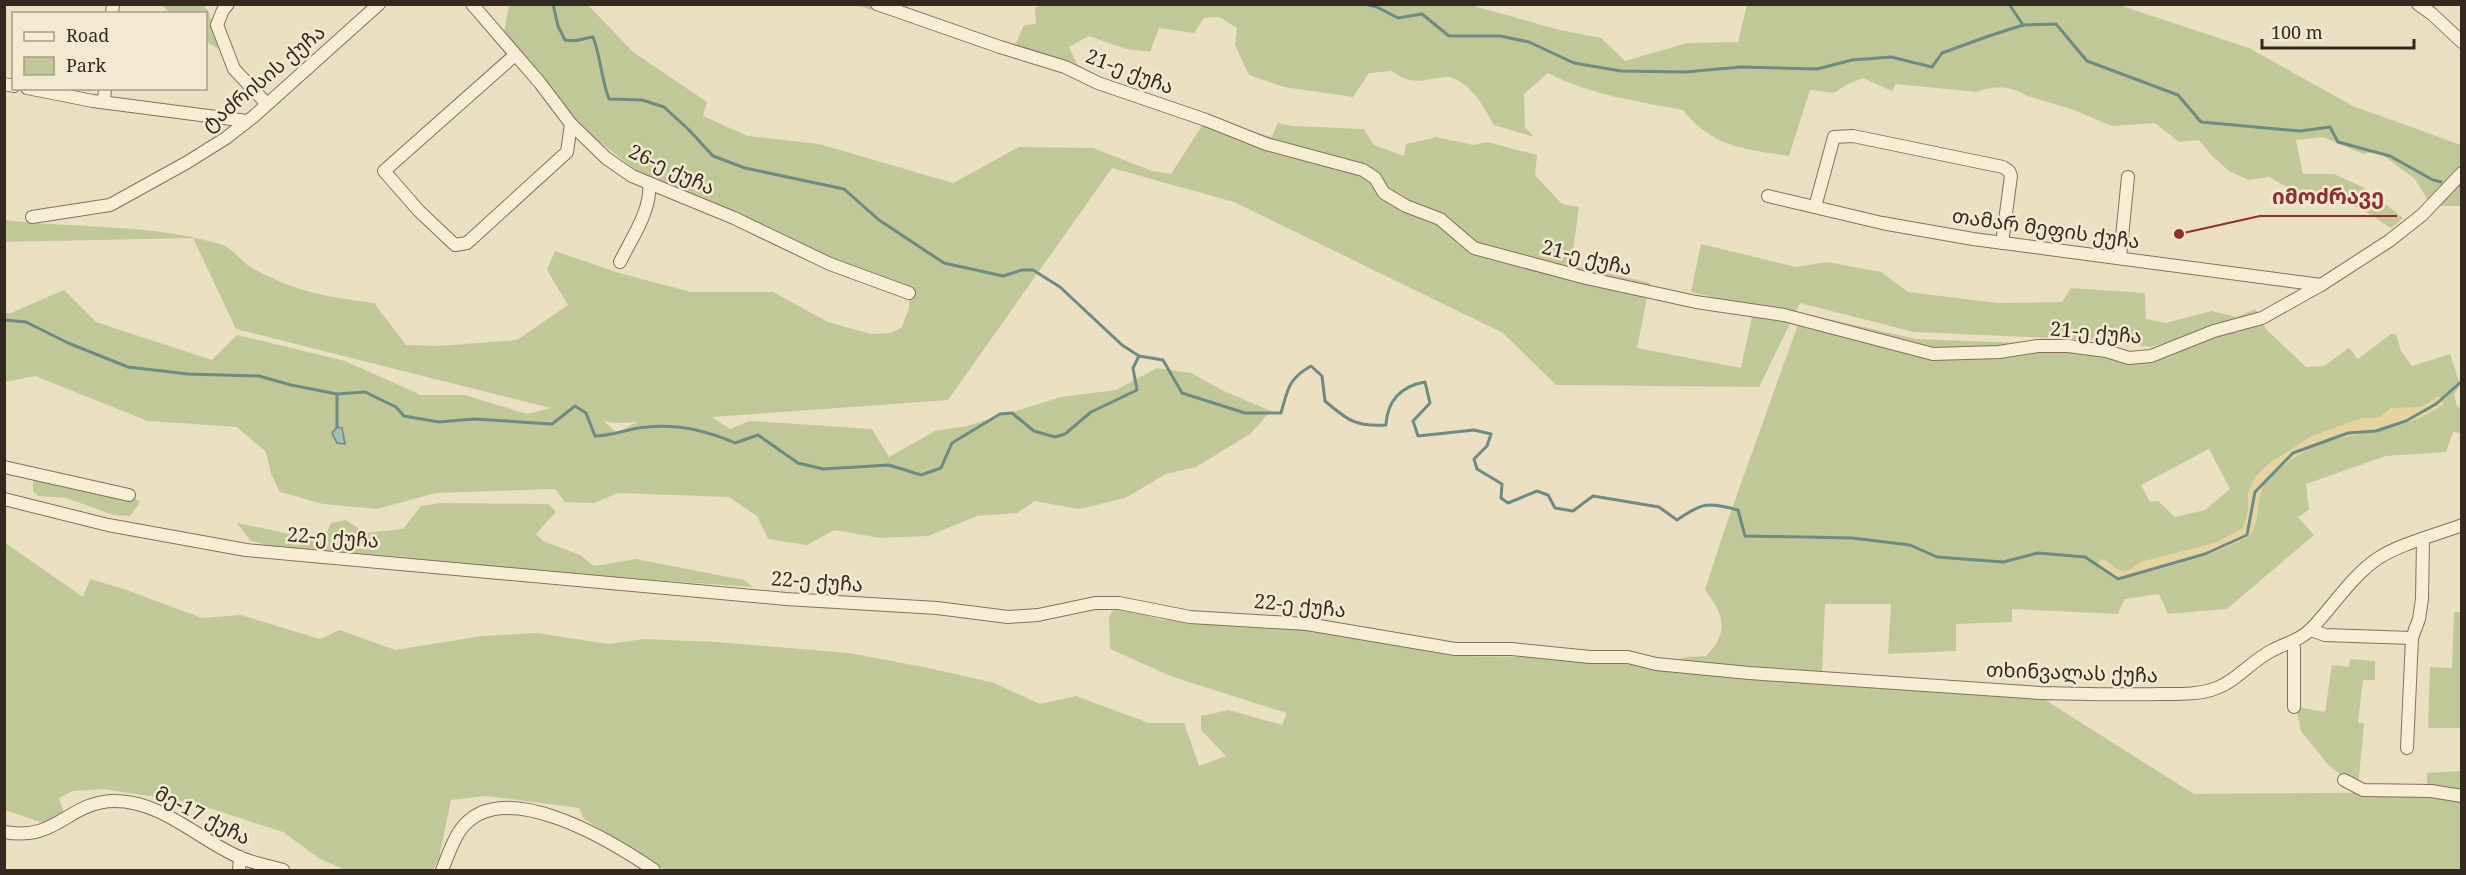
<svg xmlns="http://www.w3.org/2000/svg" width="2466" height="875" font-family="'Noto Serif','Noto Sans Georgian',serif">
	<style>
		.green { fill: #c1c897; fill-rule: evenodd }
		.sand { fill: #e5d4a0 }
		.water { fill: #a4beb6; stroke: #6c8b84; stroke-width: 1.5 }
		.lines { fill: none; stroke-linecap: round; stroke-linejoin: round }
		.stream { stroke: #6c8b84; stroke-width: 3 }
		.street-casing { stroke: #83715a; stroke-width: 14 }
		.street { stroke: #f6edd4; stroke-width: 12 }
		.labels { text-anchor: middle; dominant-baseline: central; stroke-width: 5; stroke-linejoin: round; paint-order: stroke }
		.street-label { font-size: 20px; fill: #34291e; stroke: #f3e9d1 }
		.leader { fill: none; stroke: #8e2f2e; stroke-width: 2 }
		.callout-dot { fill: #8e2f2e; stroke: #f3e9d1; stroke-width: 2 }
		.callout-label { font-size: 21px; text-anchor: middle; font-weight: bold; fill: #8e2f2e; stroke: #f3e9d1; stroke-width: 5; stroke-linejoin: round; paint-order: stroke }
	</style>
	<rect width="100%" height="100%" fill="#ebdfc2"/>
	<g class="green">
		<path d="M 162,5 L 203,5 L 209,12 L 218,49 L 206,41 L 206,14 L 170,13 Z"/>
		<path d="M 509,5 L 588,5 L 633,52 L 707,102 L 703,116 L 748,136 L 819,144 L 953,183 L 1019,147 L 1093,148 L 1152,171 L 1171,174 L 1203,124 L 1105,89 L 1061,69 L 856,5 L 898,5 L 959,29 L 1010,46 L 1016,43 L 1024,25 L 1036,24 L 1035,8 L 1042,5 L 1470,5 L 1560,30 L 1601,38 L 1625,61 L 1687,43 L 1738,42 L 1747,5 L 2119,5 L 2249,48 L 2353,106 L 2461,145 L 2461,168 L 2429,204 L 2399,231 L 2310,288 L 2259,315 L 2266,329 L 2306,367 L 2324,366 L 2349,348 L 2358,359 L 2391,334 L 2396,334 L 2401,351 L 2412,366 L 2450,354 L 2460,385 L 2454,394 L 2457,407 L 2461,408 L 2462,433 L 2453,432 L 2446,452 L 2386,456 L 2306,484 L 2309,510 L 2298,517 L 2314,535 L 2227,609 L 2168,614 L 2159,594 L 2125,599 L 2118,614 L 2012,609 L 2012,622 L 1956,624 L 1956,651 L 1888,654 L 1891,604 L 1825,604 L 1822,674 L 1672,661 L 1687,657 L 1706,656 C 1730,632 1724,615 1705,590 L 1724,531 L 1802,313 L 1916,339 L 2095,346 L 2151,354 L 2191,336 L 2150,347 L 2097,340 L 1914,332 L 1800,303 L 1759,387 L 1556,385 L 1503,333 L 1234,202 L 1112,168 L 948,400 L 712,417 L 730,429 L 749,421 L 872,429 L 889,457 L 935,431 L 967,426 L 1061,397 L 1116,390 L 1157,368 L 1191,373 L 1224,391 L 1271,411 L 1250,434 L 1196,467 L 1166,474 L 1125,498 L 1079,509 L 1035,501 L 1017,513 L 977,516 L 928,536 L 880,538 L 834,530 L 807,545 L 768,539 L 757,516 L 729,497 L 618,493 L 594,503 L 565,502 L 555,489 L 436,493 L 377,509 L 323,504 L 280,492 L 271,474 L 266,452 L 237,427 L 148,421 L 35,376 L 5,382 L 4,313 L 11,313 L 64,290 L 96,322 L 212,360 L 237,335 L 345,361 L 421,395 L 465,395 L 527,414 L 550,408 L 236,329 L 193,238 L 5,242 L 5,220 C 77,229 152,223 223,245 C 234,249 241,262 252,268 C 296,292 325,297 374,303 L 406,345 L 439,346 L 517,340 L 568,305 L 547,270 L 555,251 L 619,273 L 691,292 L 773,292 L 828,322 L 871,334 L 891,333 L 902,327 L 909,308 L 909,289 L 759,230 L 636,170 L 580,127 L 504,33 ZM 1219,17 L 1237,28 L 1235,45 L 1249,75 L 1284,87 L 1353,97 L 1369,73 L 1392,71 C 1408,83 1417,82 1436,78 C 1440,78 1446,76 1450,77 C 1472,84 1483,106 1494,125 L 1534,137 L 1525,127 L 1524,94 L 1548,73 C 1590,95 1637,101 1683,110 C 1713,148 1746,149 1789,156 L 1810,90 L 1834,93 L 1846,85 L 1863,78 L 1892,91 L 1896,84 L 1977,92 C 1990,85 2013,86 2025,95 L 2071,109 L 2112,126 L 2155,123 L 2179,142 L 2199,140 L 2212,156 L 2229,171 L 2249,180 L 2269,177 L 2300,194 L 2343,202 L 2363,210 L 2391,228 L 2403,218 L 2365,188 L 2334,174 L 2303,174 L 2296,140 L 2323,137 L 2363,154 L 2377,151 L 2415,179 L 2429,202 C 2381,249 2318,282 2258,313 L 2255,309 L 2237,317 L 2211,311 L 2166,323 L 2146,319 L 2145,293 L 2071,288 L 2062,302 L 1998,303 L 1908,292 L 1881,272 L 1827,262 L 1796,267 L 1701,244 L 1691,292 L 1754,307 L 1741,368 L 1637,348 L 1650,283 L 1571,265 L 1579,207 L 1562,204 L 1535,175 L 1537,155 L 1487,142 L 1473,145 L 1437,137 L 1406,144 L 1404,156 L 1374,145 L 1364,129 L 1292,126 L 1278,123 L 1272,137 L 1132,94 L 1077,64 L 1069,47 L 1089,36 L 1126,49 L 1150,52 L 1159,28 L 1194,33 L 1204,18 ZM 604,421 L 615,423 L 637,422 L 617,433 ZM 2209,449 L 2230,489 L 2205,510 L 2175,517 L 2158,501 L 2150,502 L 2141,485 Z"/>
		<path d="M 2461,178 L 2461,206 L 2435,206 Z"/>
		<path d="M 33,479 L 132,496 L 140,502 L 130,516 L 114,515 L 66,498 L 38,496 L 33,491 Z"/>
		<path d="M 441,503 L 549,504 L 556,512 L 536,534 L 543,541 L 580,555 L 594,566 L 636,559 L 744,580 L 753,587 L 490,569 L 400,557 L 273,547 L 251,541 L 237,523 L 298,536 L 325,538 L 331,523 L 346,520 L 365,533 L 403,529 L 421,506 Z"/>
		<path d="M 4,542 L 83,597 L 90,579 L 124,589 L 202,618 L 241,615 L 320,639 L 340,630 L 395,650 L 482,636 L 537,633 L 608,644 L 644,639 L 717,642 L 849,653 L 929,668 L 994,683 L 1040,704 L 1076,696 L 1149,723 L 1184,723 L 1199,766 L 1226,756 L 1201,730 L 1201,716 L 1229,710 L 1282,725 L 1287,713 L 1173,677 L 1110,649 L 1109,616 L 1116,607 L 1159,619 L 1323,631 L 1452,656 L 1544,657 L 1621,662 L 1651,669 L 1745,679 L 1846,683 L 2042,698 L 2194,794 L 2429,792 L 2461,798 L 2461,870 L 665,870 L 584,819 L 579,808 L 486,796 L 451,800 L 439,858 L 433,870 L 346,870 L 320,859 L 283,832 L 194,803 L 104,789 L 73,791 L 59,798 L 64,813 L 43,823 L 5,810 Z"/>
		<path d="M 2454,612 L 2461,612 L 2461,728 L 2428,728 L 2430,667 L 2452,668 Z"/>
		<path d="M 2350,659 L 2375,661 L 2375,680 L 2363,680 L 2358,722 L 2364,724 L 2358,787 L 2329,766 L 2301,731 L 2296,707 L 2325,712 L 2332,665 L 2349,667 Z"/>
		<path d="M 2461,753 L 2461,794 L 2427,789 L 2427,773 L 2461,771 Z"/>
	</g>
	<path class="sand" d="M 2439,396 L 2444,404 C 2399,438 2338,427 2294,458 C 2285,464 2269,476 2264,485 C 2255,500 2261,526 2248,537 C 2243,540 2236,543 2231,545 C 2195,562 2156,569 2118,581 L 2100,570 L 2099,559 L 2105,560 L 2120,571 L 2129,570 L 2140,562 L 2215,543 L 2243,528 L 2248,510 L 2248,492 L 2255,477 L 2268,464 L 2312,436 L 2339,426 L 2363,418 L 2378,418 L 2391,408 L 2421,407 Z"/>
	<path class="water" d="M 337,427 L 342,428 L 345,444 L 337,443 L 332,433 Z"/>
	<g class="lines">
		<g class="stream">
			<path d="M 553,4 L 558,26 L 565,40 C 576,43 583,38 593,37 C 601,58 601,78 609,99 L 642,100 L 664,107 L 688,129 L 713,156 L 745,168 L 844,189 L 879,220 L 944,263 L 1003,276 L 1022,270 L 1033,270 L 1060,287 L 1122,345 L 1139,356"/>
			<path d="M 1364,4 L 1377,7 L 1398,18 L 1422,14 L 1449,36 L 1500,36 L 1529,42 L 1574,63 L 1621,71 L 1685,72 L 1741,67 L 1817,69 L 1852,60 L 1891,57 L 1932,67 L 1942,53 L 1986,37 L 2023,25 L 2056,24 L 2087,61 L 2178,95 L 2201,122 L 2300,131 L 2330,127 L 2338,142 L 2390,156 L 2433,180 L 2441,182"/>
			<path d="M 2009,4 L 2023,25"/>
			<path d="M 2461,186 L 2462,186"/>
			<path d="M 4,320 L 26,322 L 68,343 L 128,367 L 188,374 L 259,376 L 291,385 L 337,394 L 365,392 L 396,407 L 404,416 L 439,422 L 474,419 L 552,424 L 575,406 L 586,413 L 595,436 C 613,436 629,428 647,427 C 677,424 708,431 735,443 L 758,435 L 798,463 L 823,469 L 889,465 L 921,475 L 941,468 L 952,443 L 1000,414 L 1012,413 L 1034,431 L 1055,437 L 1065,434 L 1091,412 L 1137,390 L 1133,368 L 1139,356 L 1163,360 L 1182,393 L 1245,413 L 1281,413 C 1288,389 1288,379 1311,366 L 1322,376 L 1325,401 C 1347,420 1356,427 1386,425 C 1387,401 1401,386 1425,382 L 1430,403 L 1413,421 L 1418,436 L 1474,430 L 1491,434 L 1487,446 L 1474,459 L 1477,469 L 1502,484 L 1501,498 L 1508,503 L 1537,491 L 1548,495 L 1555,508 L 1573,511 L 1593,496 L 1659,507 L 1677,520 C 1703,502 1708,502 1738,510 L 1745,536 L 1852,538 L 1910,545 L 1937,557 L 2003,562 L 2038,553 L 2085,557 L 2118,579 L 2205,554 L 2247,535 L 2255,492 L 2293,453 L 2348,433 L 2376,431 L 2406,421 L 2436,404 L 2462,381"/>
			<path d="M 337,427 L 337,394"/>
		</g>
		<defs>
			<g id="street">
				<path d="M 228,4 L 223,10 L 217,25 L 234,69 L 266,103"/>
				<path d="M 472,4 L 540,83 L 571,124 L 606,158 L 632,176 L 734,218 L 830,264 L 909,293"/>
				<path d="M 877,4 L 1000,47 L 1065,67 L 1098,83 L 1206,120 L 1266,144 L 1363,170 L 1375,178 L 1384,193 L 1406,206 L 1440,219 L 1474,248 L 1586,278 L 1696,302 L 1784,315 L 1933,354 L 1999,352 L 2038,346 L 2068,346 L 2106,351 L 2129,358 L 2151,356 L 2214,331 L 2262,318 L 2321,285 L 2389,241 L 2422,215 L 2462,173"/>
				<path d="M 2418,4 L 2432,14 L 2462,42"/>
				<path d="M 112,14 L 113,4"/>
				<path d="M 515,55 L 384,171 L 419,211 L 455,245 L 467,243 L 567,152 L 571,124"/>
				<path d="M 4,84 L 14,86"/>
				<path d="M 27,88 L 93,101 L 247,121"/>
				<path d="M 104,102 L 105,88"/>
				<path d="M 1768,196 L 1882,223 L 1973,239 L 2321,285"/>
				<path d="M 1815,207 L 1834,137 L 1853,136 L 2003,167 L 2009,171 L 2011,176 L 2002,243"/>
				<path d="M 32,217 L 110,205 L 186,163 L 226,138 L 253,117 L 379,4"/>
				<path d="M 2120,257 L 2128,177"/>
				<path d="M 620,262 C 631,239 652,210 649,183"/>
				<path d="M 4,467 L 129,495"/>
				<path d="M 4,499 L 108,525 L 246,550 L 786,599 L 937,608 L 1008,617 L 1038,615 L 1095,603 L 1119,603 L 1190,617 L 1307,624 L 1455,649 L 1512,649 L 1590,657 L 1628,657 L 1656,664 L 1749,673 L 2040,693 C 2079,694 2119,695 2158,694 C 2178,694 2198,695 2217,688 C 2238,680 2252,660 2273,650 C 2286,643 2301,640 2312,628 C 2334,605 2351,577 2377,559 C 2399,544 2436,535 2462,525"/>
				<path d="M 2311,630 L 2325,635 L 2412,638"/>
				<path d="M 2291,643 L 2294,648 L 2294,707"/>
				<path d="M 2407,748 L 2412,638 L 2419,619 L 2422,599 L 2423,540"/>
				<path d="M 2344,780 L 2363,790 L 2431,791 L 2462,796"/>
				<path d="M 4,832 C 58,842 68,801 115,801 C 162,801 199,840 239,857 C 253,863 269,866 283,870"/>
				<path d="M 239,870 L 240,857"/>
				<path d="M 442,870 C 447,858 452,843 459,832 C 499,771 613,842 654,870"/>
			</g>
		</defs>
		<use href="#street" class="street-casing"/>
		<use href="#street" class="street"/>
	</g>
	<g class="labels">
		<g class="street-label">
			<text transform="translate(1130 71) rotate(21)">21-ე ქუჩა</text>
			<text transform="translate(263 78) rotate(-40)">ტაძრისის ქუჩა</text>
			<text transform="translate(672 169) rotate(25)">26-ე ქუჩა</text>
			<text transform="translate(2046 228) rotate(8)">თამარ მეფის ქუჩა</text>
			<text transform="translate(1587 257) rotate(14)">21-ე ქუჩა</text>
			<text transform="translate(2096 332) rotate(5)">21-ე ქუჩა</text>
			<text transform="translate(333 537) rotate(4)">22-ე ქუჩა</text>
			<text transform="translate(817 581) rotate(4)">22-ე ქუჩა</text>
			<text transform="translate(1300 605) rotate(6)">22-ე ქუჩა</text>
			<text transform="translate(2072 672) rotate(2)">თხინვალას ქუჩა</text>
			<text transform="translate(203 815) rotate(27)">მე-17 ქუჩა</text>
		</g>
	</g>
	<path class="leader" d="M2179 234L2260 216H2397"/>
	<circle class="callout-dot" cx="2179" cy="234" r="6"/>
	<g class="callout-label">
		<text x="2328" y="204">იმოძრავე</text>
	</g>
	<rect width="2466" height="875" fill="none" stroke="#34291e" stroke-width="12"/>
	<rect x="12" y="12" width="195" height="78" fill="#f3e9d1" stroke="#a79c89" stroke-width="1.5"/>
	<rect x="24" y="32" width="30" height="9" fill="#f6edd4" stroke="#a79c89" stroke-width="1.5"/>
	<text x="66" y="42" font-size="18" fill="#34291e">Road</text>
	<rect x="24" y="57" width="30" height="18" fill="#c1c897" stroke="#a79c89" stroke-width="1.5"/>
	<text x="66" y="72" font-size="18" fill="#34291e">Park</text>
	<path d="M2262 39v9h152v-9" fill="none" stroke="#34291e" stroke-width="3"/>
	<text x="2271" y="39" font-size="18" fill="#34291e" stroke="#f3e9d1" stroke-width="4.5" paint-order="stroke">100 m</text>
</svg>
